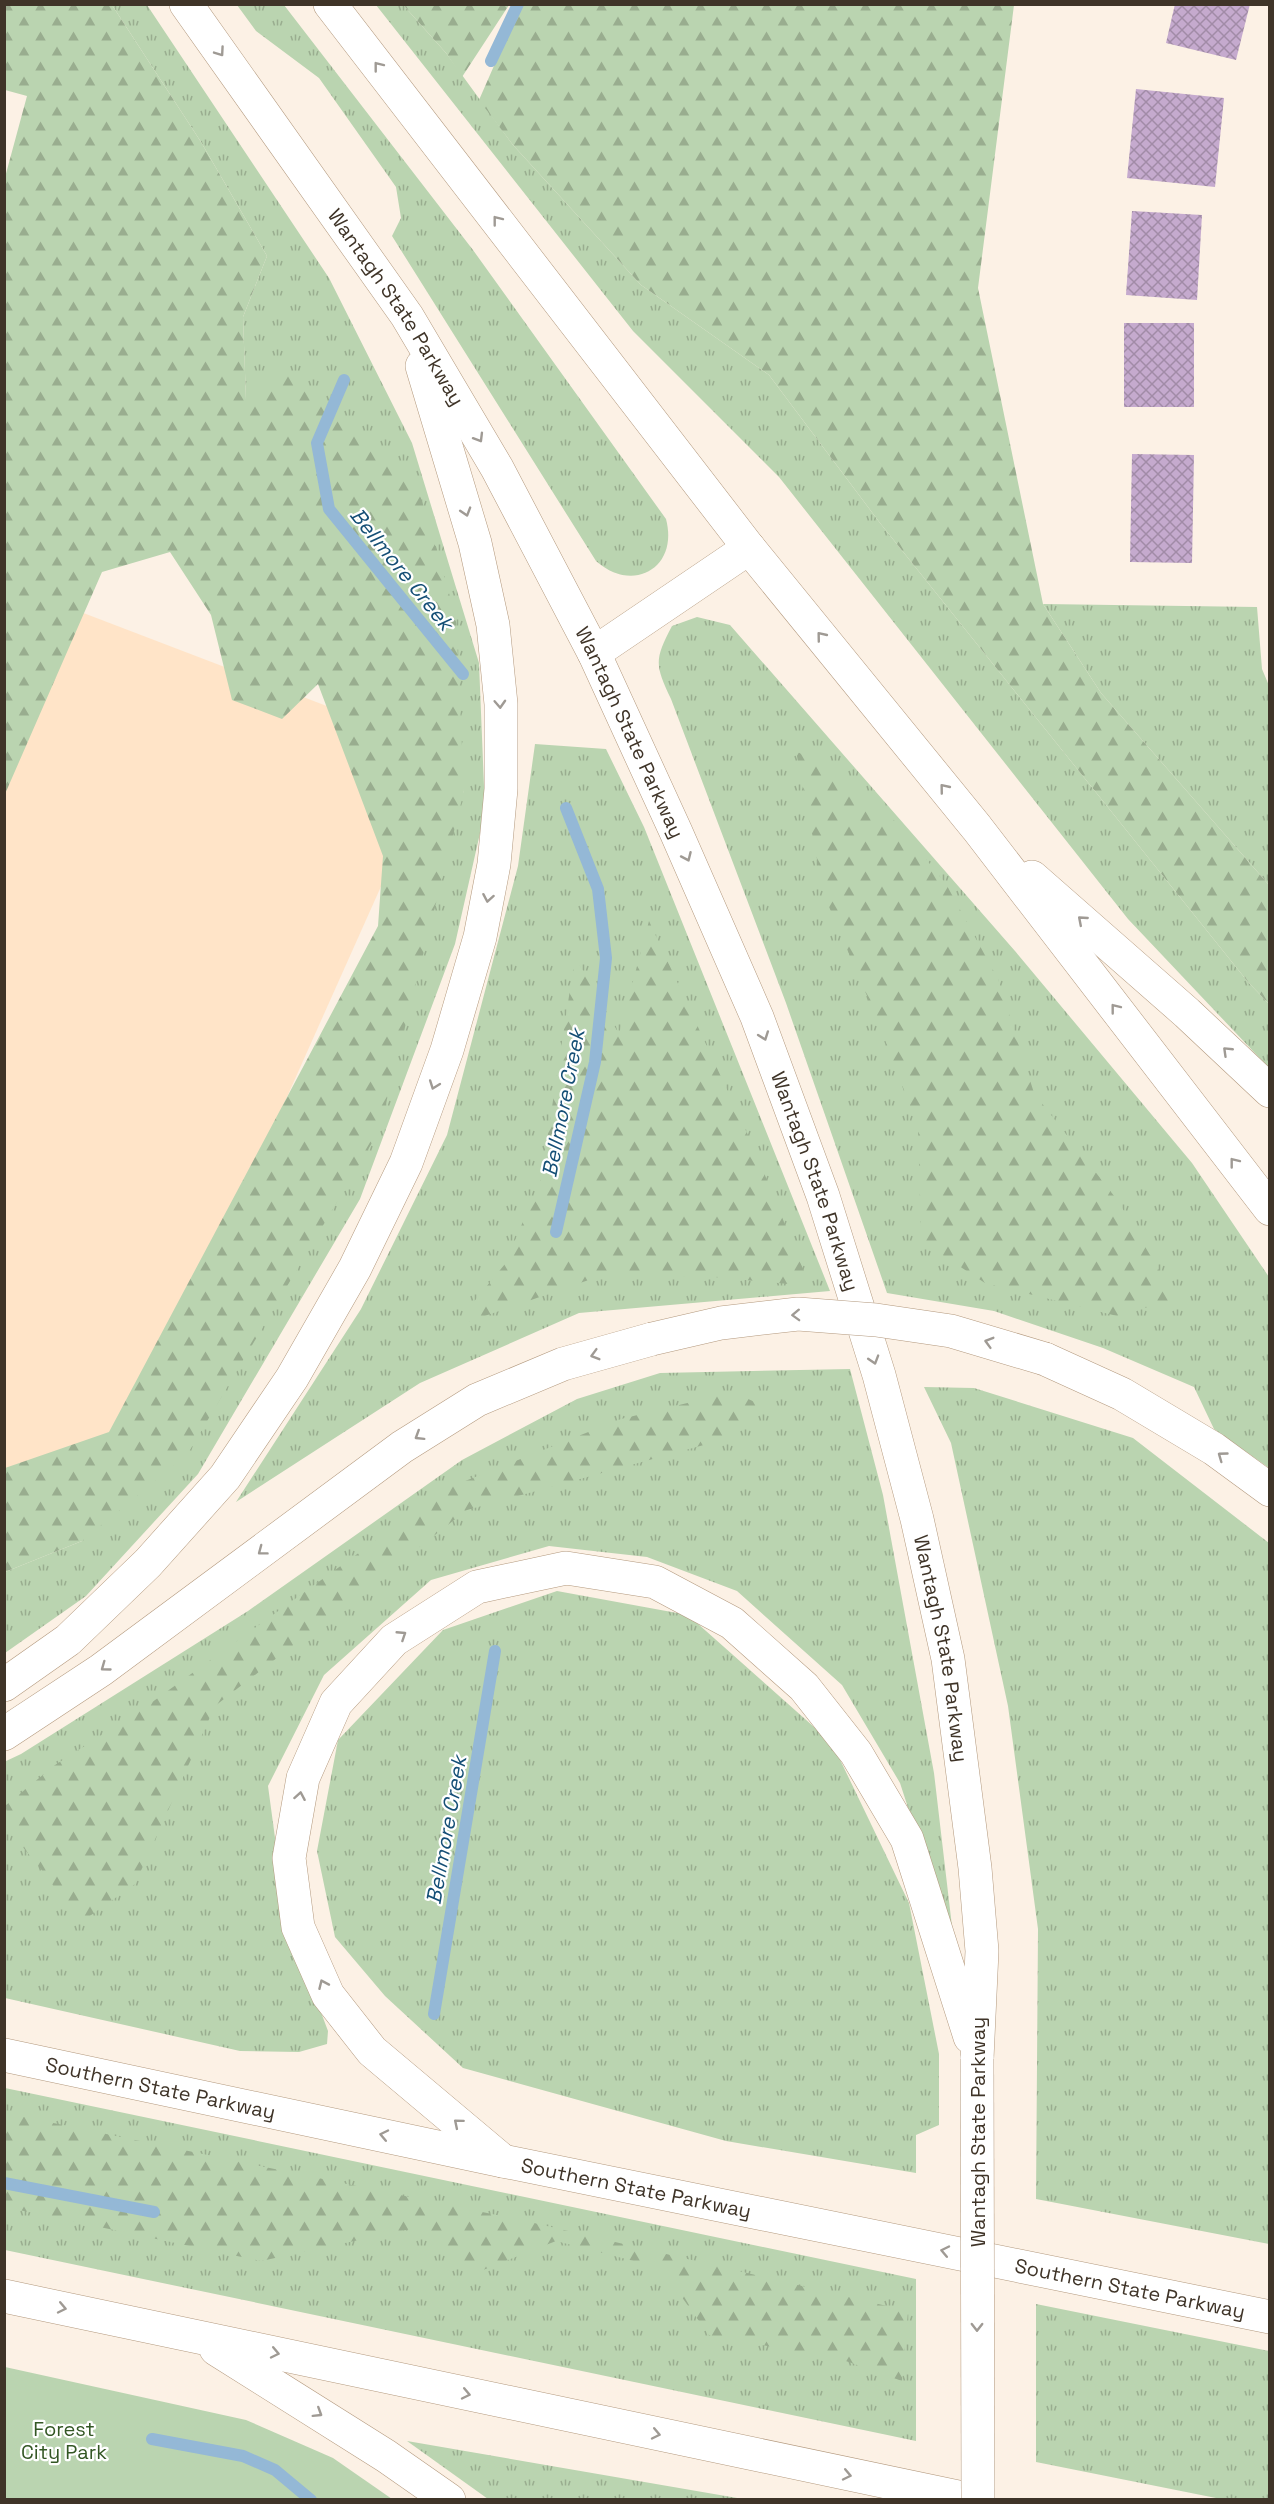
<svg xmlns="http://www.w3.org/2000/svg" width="1274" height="2504" font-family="'Space Grotesk',sans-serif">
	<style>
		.built { fill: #ffe4c8 }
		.grass { fill: url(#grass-tufts) }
		.forest { fill: url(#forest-firs) }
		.green { fill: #bad4b0 }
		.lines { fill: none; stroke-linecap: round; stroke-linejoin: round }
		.stream { stroke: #94b8d6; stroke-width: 12 }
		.building { fill: url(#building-cross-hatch) }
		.minor-casing { stroke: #b3997e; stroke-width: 34 }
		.highway-casing { stroke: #b3997e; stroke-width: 34 }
		.minor { stroke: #fff; stroke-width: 33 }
		.highway { stroke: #fff; stroke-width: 33 }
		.highway-bridge-casing { stroke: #b3997e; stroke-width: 34; stroke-linecap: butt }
		.highway-bridge { stroke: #fff; stroke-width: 33 }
		.oneway { stroke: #9f9a94 }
		.labels { text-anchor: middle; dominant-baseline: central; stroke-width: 4.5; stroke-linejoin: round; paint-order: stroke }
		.street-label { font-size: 20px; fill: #3f3428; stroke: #fff }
		.park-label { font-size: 20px; fill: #335724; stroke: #fff }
		.water-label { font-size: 21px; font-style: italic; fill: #154f76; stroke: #fff }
	</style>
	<defs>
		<pattern id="grass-tufts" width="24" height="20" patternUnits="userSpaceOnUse" patternTransform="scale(1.5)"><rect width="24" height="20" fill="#bad4b0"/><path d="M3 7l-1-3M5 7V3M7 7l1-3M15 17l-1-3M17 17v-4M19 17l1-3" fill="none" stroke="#99ad8f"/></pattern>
		<pattern id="forest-firs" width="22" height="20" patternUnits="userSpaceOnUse" patternTransform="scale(1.5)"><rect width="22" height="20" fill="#bad4b0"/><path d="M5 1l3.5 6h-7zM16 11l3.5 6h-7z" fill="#99ad8f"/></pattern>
		<pattern id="building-cross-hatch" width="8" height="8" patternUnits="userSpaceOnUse" patternTransform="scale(1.5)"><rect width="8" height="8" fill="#c5aace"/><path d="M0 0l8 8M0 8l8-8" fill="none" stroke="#a18ba7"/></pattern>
	</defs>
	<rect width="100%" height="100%" fill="#fcf1e5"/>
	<path class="built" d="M 5,583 L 442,750 L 122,1466 L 5,1508 Z"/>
	<g class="grass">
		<path d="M 112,5 L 147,5 L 329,278 L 412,443 L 479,663 L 485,811 L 455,944 L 360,1199 L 198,1474 L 86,1596 L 5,1653 L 5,1572 L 82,1541 L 464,791 L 246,401 L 243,317 L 267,256 L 201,142 Z"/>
		<path d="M 237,5 L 284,5 L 473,250 L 666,519 C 679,568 633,594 596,561 L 392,236 L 401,218 L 396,187 L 319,78 L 256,31 Z"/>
		<path d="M 376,5 L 406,5 L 405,7 L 446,53 L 513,145 L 641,285 L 769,375 L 880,523 L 1248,982 L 1269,1004 L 1269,1068 L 1128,919 L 779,477 L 633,331 Z"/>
		<path d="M 1043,604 L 1257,607 L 1262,669 L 1270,688 L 1269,885 L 1101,693 Z"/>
		<path d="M 697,617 L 730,625 L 1015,951 L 1192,1163 L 1269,1277 L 1269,1468 L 1214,1429 L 1194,1387 L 1103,1348 L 994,1311 L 887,1293 L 786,1003 L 671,699 C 655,665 654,660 672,626 Z"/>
		<path d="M 535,744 L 606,749 L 644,827 L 830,1291 L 579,1313 L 420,1383 L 236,1502 L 361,1309 L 447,1135 L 518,866 Z"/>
		<path d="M 850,1369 L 883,1495 L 934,1773 L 955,1952 L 900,1783 L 842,1685 L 737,1591 L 647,1557 L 549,1546 L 431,1580 L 324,1675 L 268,1786 L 286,1919 L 328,2031 L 327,2044 L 299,2052 L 240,2051 L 5,1998 L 4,1762 L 21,1754 L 248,1611 L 462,1460 L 577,1399 L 660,1373 Z"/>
		<path d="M 924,1387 L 974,1388 L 1133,1438 L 1269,1543 L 1269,2244 L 1036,2199 L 1038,1929 L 1008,1706 L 951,1443 Z"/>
		<path d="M 557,1591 L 688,1615 L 832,1743 L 909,1903 L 939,2054 L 939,2125 L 916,2135 L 916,2173 L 726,2141 L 463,2068 L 385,1996 L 335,1937 L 317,1851 L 338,1740 L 443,1630 Z"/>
		<path d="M 5,2088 L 916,2279 L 916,2441 L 5,2250 Z"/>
		<path d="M 1036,2304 L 1269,2351 L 1269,2499 L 1221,2499 L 1036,2462 Z"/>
		<path d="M 407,2441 L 743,2499 L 488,2499 Z"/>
	</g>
	<g class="forest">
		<path d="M 5,4 L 112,5 L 201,142 L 267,256 L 243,317 L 246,400 L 282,370 L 417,484 L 456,617 L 464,791 L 379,1131 L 187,1455 L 82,1541 L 5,1572 L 5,1468 L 109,1432 L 378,926 L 383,856 L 318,684 L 282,719 L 232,700 L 211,615 L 170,552 L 102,572 L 5,794 L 4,181 L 27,96 L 5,90 Z"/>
		<path d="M 406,4 L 509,4 L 509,5 L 462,77 L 446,53 L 405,7 Z"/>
		<path d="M 521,4 L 1014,5 L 978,288 L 1043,604 L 1101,693 L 1269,885 L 1269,1004 L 1248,982 L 880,523 L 769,375 L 641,285 L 513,145 L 479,100 Z"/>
		<path d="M 796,751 L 835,773 L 896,822 L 946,884 L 998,979 L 1034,1093 L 1118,1201 L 1176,1299 L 1117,1316 L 985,1283 L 921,1241 L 918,1127 L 879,1024 L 824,895 Z"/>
		<path d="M 649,921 L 753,1146 L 810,1286 L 713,1277 L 603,1275 L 453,1327 L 505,1264 L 541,1179 L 575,957 L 619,1034 Z"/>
		<path d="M 733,1392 L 768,1408 L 711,1443 L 467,1510 L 215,1706 L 135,1884 L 77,1925 L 49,1879 L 17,1840 L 5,1806 L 55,1765 L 144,1708 L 450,1487 L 621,1419 Z"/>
		<path d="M 5,2113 L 530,2222 L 908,2311 L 902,2381 L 843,2360 L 709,2335 L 661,2268 L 556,2241 L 468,2276 L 415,2228 L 261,2261 L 5,2207 Z"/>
	</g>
	<path class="green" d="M 5,2367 L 246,2420 L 333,2458 L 392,2499 L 5,2499 Z"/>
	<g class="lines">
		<g class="stream">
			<path d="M 491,61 L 518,4"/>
			<path d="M 344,380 L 317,443 L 329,509 L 463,674"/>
			<path d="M 556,1232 L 595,1062 L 606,958 L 598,889 L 566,808"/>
			<path d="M 434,2014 L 495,1651"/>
			<path d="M 4,2183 L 154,2212"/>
			<path d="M 152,2439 L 243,2456 L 275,2470 L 311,2500"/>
		</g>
	</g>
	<g class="building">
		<path d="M 1175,4 L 1250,4 L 1236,60 L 1166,43 Z"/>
		<path d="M 1136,89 L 1224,98 L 1215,187 L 1127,178 Z"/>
		<path d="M 1132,211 L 1202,215 L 1197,300 L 1126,295 Z"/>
		<rect x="1124" y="323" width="70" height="84"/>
		<path d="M 1132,454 L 1194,455 L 1192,563 L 1130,562 Z"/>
	</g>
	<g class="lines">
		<defs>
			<path id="minor" d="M 594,653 L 749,548"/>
			<g id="highway">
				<path id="s1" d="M 186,4 L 407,316 L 497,468 L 594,653 L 676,832 L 757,1017 L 823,1196 L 879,1375 L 917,1519 L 948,1659 L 975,1868 L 982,1951 L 977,2059"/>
				<path d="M 330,4 L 749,548 L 977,828 L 1270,1209"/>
				<path d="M 1032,877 L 1187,1013 L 1270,1091"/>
				<path d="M 1045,1359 L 1122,1394 L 1214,1449 L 1270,1490"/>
				<path d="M 4,1685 L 68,1640 L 148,1563 L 225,1477 L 292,1378 L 355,1268 L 406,1163 L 447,1050 L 480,937 L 494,864 L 501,789 L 501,704 L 493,625 L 475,543 L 422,366"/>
				<path d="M 4,1734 L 101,1670 L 402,1447 L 477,1400 L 563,1364 L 652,1339"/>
				<path id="s2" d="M 4,2055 L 503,2161 L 1270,2317"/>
				<path d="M 503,2161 L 372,2051 L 328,1995 L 298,1927 L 289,1858 L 303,1778 L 336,1703 L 394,1640 L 477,1587 L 566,1568 L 655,1582 L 732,1623 L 804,1687 L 856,1753 L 907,1839 L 970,2037"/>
				<path d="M 4,2296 L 972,2500"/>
				<path d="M 216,2349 L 386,2456 L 449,2500"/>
			</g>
		</defs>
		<use href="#minor" class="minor-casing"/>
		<use href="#highway" class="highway-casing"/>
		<use href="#minor" class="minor"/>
		<use href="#highway" class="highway"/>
		<defs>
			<g id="highway-bridge">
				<path d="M 652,1339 L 721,1323 L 798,1314 L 876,1320 L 951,1331 L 1045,1359"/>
				<path d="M 977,2059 L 978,2500"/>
			</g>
		</defs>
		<use href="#highway-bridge" class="highway-bridge-casing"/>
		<use href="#highway-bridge" class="highway-bridge"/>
	</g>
	<defs><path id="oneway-chevron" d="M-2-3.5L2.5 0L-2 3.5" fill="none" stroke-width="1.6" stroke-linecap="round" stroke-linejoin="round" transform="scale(1.5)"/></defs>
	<g class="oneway">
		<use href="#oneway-chevron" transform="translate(220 52) rotate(55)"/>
		<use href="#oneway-chevron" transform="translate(378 66) rotate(-128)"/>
		<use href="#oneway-chevron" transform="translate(497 220) rotate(-128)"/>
		<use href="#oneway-chevron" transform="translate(479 438) rotate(59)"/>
		<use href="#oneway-chevron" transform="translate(466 512) rotate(73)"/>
		<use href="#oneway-chevron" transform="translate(821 636) rotate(-129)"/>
		<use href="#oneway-chevron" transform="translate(500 704) rotate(87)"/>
		<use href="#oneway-chevron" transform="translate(944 788) rotate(-129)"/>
		<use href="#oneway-chevron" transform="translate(687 857) rotate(66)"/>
		<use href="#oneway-chevron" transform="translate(488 898) rotate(100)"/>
		<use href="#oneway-chevron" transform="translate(1082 920) rotate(-139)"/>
		<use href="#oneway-chevron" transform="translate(1115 1008) rotate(-128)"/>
		<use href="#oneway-chevron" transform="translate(764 1036) rotate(70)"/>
		<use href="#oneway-chevron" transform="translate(1227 1051) rotate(-136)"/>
		<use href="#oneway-chevron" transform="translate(434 1085) rotate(110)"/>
		<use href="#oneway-chevron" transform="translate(1234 1162) rotate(-128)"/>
		<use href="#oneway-chevron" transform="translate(796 1315) rotate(178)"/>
		<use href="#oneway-chevron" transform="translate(989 1342) rotate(-164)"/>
		<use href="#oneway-chevron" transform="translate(595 1355) rotate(164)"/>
		<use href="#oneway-chevron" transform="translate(874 1360) rotate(73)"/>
		<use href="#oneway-chevron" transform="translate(419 1436) rotate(148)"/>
		<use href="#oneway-chevron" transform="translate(1222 1456) rotate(-144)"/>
		<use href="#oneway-chevron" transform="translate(262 1551) rotate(143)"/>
		<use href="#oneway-chevron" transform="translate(402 1635) rotate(-33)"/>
		<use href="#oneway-chevron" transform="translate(105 1667) rotate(144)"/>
		<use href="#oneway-chevron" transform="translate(300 1796) rotate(-80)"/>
		<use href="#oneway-chevron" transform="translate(323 1984) rotate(-114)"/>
		<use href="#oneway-chevron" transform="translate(458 2123) rotate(-140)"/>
		<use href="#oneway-chevron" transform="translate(384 2135) rotate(-168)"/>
		<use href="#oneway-chevron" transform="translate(945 2251) rotate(-168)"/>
		<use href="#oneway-chevron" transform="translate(62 2308) rotate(12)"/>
		<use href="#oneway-chevron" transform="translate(977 2327) rotate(90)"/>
		<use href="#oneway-chevron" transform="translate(275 2353) rotate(12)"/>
		<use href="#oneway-chevron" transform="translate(466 2394) rotate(12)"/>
		<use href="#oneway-chevron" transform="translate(318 2413) rotate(32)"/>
		<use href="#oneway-chevron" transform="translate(656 2434) rotate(12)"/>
		<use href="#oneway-chevron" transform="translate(847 2475) rotate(12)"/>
	</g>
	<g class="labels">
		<g class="street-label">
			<text stroke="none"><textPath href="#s1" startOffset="369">Wantagh State Parkway</textPath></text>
			<text stroke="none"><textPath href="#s1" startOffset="855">Wantagh State Parkway</textPath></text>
			<text stroke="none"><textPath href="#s1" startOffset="1341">Wantagh State Parkway</textPath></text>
			<text stroke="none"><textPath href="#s1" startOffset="1826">Wantagh State Parkway</textPath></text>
			<text stroke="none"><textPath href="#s2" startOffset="160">Southern State Parkway</textPath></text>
			<text transform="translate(978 2132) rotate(-90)">Wantagh State Parkway</text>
			<text stroke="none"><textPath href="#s2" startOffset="646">Southern State Parkway</textPath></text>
			<text stroke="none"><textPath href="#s2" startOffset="1150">Southern State Parkway</textPath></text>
		</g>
		<g class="park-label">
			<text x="64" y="2429">Forest<tspan x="64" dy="23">City Park</tspan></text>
		</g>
		<g class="water-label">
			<text transform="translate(402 569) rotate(51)">Bellmore Creek</text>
			<text transform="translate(563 1103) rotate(-79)">Bellmore Creek</text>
			<text transform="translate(446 1830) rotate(-80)">Bellmore Creek</text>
		</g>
	</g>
	<rect width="1274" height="2504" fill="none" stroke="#3f3428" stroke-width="12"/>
</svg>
